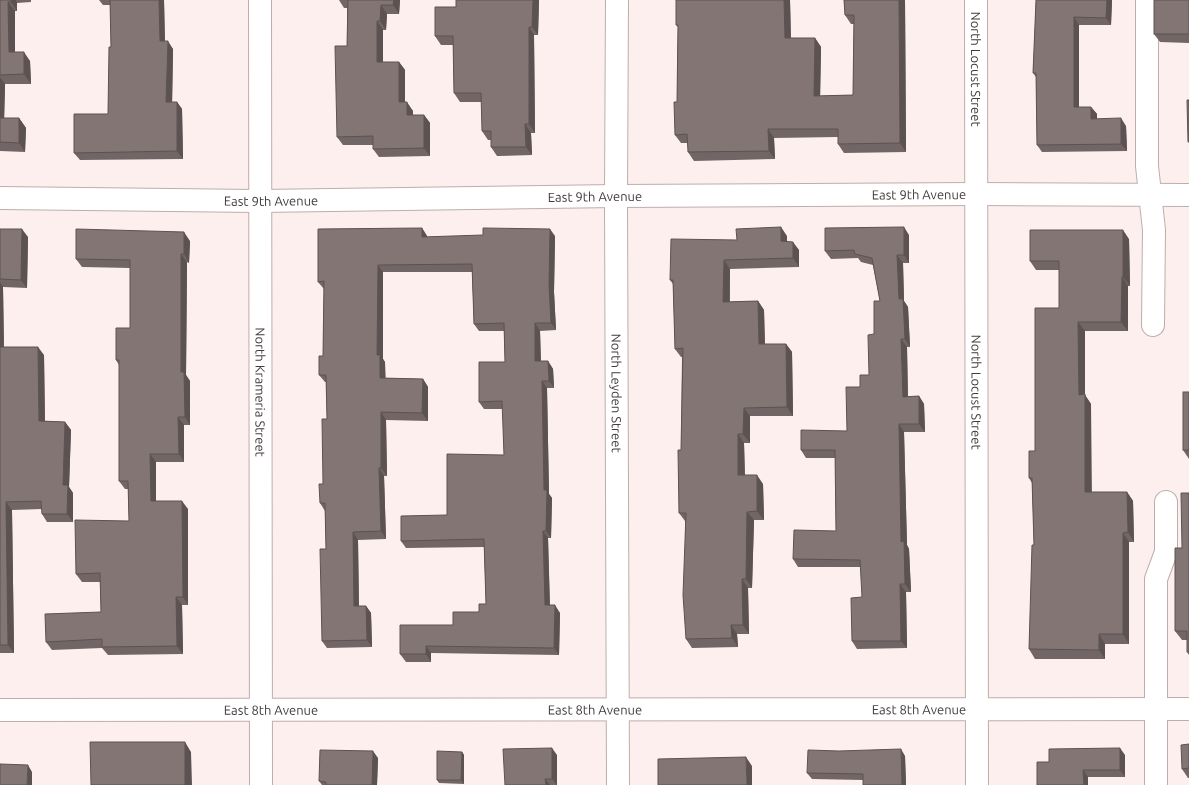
<svg xmlns="http://www.w3.org/2000/svg" width="1189" height="785" font-family="Ubuntu,sans-serif">
	<style>
		.lines { fill: none; stroke-linecap: round; stroke-linejoin: round }
		.minor-casing { stroke: #beadad; stroke-width: 24 }
		.minor { stroke: #fff; stroke-width: 22 }
		.wall { fill: #726565 }
		.shaded-wall { fill: #5c5252 }
		.building { fill: #847575; stroke: #5c5252 }
		.labels { text-anchor: middle; dominant-baseline: central; stroke-width: 4; stroke-linejoin: round; paint-order: stroke }
		.street-label { font-size: 13px; fill: #423b3b; stroke: #feefef }
	</style>
	<rect width="100%" height="100%" fill="#feefef"/>
	<g class="lines">
		<defs>
			<g id="minor">
				<path id="s1" d="M 260,0 L 261,785"/>
				<path id="s2" d="M 617,0 L 616,196 L 618,785"/>
				<path id="s3" d="M 976,0 L 977,785"/>
				<path d="M 1147,0 L 1147,166 L 1154,230 L 1153,325"/>
				<path id="s4" d="M 0,198 L 260,201 L 616,196 L 976,194 L 1189,195"/>
				<path id="s5" d="M 0,710 L 1189,709"/>
				<path d="M 1156,785 L 1156,579 L 1166,552 L 1166,502"/>
			</g>
		</defs>
		<use href="#minor" class="minor-casing"/>
		<use href="#minor" class="minor"/>
	</g>
	<g class="wall">
		<path d="M 0,0 L 31,0 L 31,2 L 17,3 L 17,11 L 15,11 L 15,52 L 30,61 L 31,84 L 5,84 L 4,118 L 19,118 L 26,128 L 25,152 L 0,151 Z"/>
		<path d="M 99,0 L 164,0 L 165,41 L 173,49 L 172,102 L 177,102 L 182,109 L 183,159 L 80,160 L 74,153 L 108,114 L 111,47 L 110,5 L 103,5 Z"/>
		<path d="M 339,0 L 400,0 L 399,14 L 387,14 L 386,30 L 383,30 L 383,62 L 399,62 L 405,70 L 405,102 L 413,111 L 413,115 L 424,115 L 430,123 L 430,156 L 379,157 L 373,149 L 373,145 L 343,145 L 337,137 L 347,46 L 347,8 L 344,8 Z"/>
		<path d="M 539,0 L 538,35 L 534,35 L 535,133 L 531,133 L 532,155 L 497,156 L 491,147 L 491,140 L 488,140 L 482,131 L 482,102 L 460,102 L 454,93 L 453,45 L 441,45 L 435,36 Z"/>
		<path d="M 790,0 L 791,38 L 815,38 L 821,47 L 820,96 L 853,95 L 854,24 L 851,24 L 845,15 L 844,0 L 905,0 L 906,152 L 844,153 L 838,144 L 838,137 L 774,138 L 775,159 L 694,161 L 688,152 L 688,143 L 681,143 L 675,135 L 677,102 L 678,27 L 676,25 Z"/>
		<path d="M 1036,0 L 1112,0 L 1111,25 L 1079,25 L 1079,107 L 1091,107 L 1097,114 L 1097,119 L 1126,126 L 1127,151 L 1042,152 L 1037,145 L 1036,77 L 1033,73 Z"/>
		<path d="M 1189,0 L 1189,43 L 1160,42 L 1154,34 Z"/>
		<path d="M 422,228 L 427,236 L 427,237 L 555,236 L 554,292 L 556,330 L 540,331 L 541,361 L 548,361 L 553,369 L 554,388 L 547,388 L 549,494 L 552,498 L 551,538 L 548,538 L 550,605 L 560,613 L 559,655 L 431,653 L 431,662 L 406,662 L 400,654 L 453,625 L 479,612 L 486,604 L 484,547 L 406,548 L 401,541 L 447,515 L 504,455 L 503,409 L 484,409 L 479,402 L 505,362 L 504,331 L 479,331 L 474,324 L 472,272 L 383,272 L 383,359 L 385,362 L 385,378 L 423,379 L 428,387 L 428,421 L 386,420 L 387,476 L 384,476 L 386,539 L 358,540 L 359,606 L 366,606 L 371,613 L 372,647 L 327,648 L 322,641 L 326,549 L 325,511 L 320,503 L 323,484 L 327,419 L 326,382 L 325,382 L 319,375 L 323,356 L 324,289 L 318,282 Z"/>
		<path d="M 0,229 L 28,237 L 27,288 L 3,287 L 4,347 L 44,355 L 45,421 L 65,422 L 71,430 L 69,487 L 73,493 L 73,522 L 47,522 L 42,514 L 42,509 L 12,510 L 14,653 L 0,653 Z"/>
		<path d="M 909,235 L 909,263 L 903,263 L 904,301 L 908,307 L 910,347 L 907,347 L 908,397 L 919,396 L 924,404 L 925,432 L 904,432 L 907,545 L 909,549 L 911,592 L 906,592 L 907,648 L 857,649 L 852,641 L 862,597 L 861,567 L 798,567 L 793,559 L 836,531 L 835,458 L 806,458 L 801,450 L 847,431 L 860,387 L 869,375 L 874,334 L 880,301 L 873,265 L 861,262 L 858,258 L 831,259 L 825,251 Z"/>
		<path d="M 787,236 L 787,241 L 799,250 L 799,267 L 730,269 L 730,302 L 758,301 L 764,310 L 765,344 L 786,344 L 792,352 L 793,416 L 750,416 L 750,443 L 744,443 L 745,475 L 763,484 L 764,520 L 754,520 L 752,588 L 748,588 L 749,634 L 737,634 L 738,647 L 692,648 L 686,639 L 685,521 L 679,513 L 681,450 L 682,357 L 681,357 L 675,349 L 673,284 L 670,280 Z"/>
		<path d="M 1129,239 L 1130,286 L 1128,286 L 1128,331 L 1085,331 L 1085,395 L 1091,404 L 1091,492 L 1127,492 L 1133,501 L 1134,542 L 1129,542 L 1129,644 L 1105,644 L 1105,659 L 1035,659 L 1029,649 L 1034,545 L 1032,483 L 1029,478 L 1035,451 L 1059,308 L 1059,270 L 1036,270 L 1030,261 Z"/>
		<path d="M 190,241 L 189,263 L 187,262 L 186,375 L 190,381 L 190,425 L 184,425 L 184,462 L 156,462 L 156,501 L 188,509 L 188,605 L 182,605 L 183,654 L 108,655 L 102,648 L 52,650 L 46,642 L 101,612 L 100,582 L 82,582 L 76,574 L 129,521 L 128,489 L 125,489 L 119,481 L 119,365 L 116,360 L 130,328 L 130,268 L 82,267 L 76,259 Z"/>
		<path d="M 1189,392 L 1189,459 L 1183,450 Z"/>
		<path d="M 1189,493 L 1189,655 L 1187,652 L 1187,640 L 1182,640 L 1175,631 L 1182,548 Z"/>
		<path d="M 1189,744 L 1189,778 L 1188,778 L 1182,769 Z"/>
		<path d="M 462,752 L 464,755 L 464,784 L 439,783 L 437,780 Z"/>
		<path d="M 557,755 L 557,785 L 505,785 Z"/>
		<path d="M 1125,755 L 1125,777 L 1088,777 L 1088,785 L 1037,785 L 1049,762 Z"/>
		<path d="M 905,756 L 906,785 L 863,785 L 863,780 L 812,779 L 807,773 Z"/>
		<path d="M 378,758 L 377,785 L 322,785 L 319,781 Z"/>
	</g>
	<g class="shaded-wall">
		<path d="M 11,0 L 16,0 L 17,3 L 17,11 L 11,2 Z"/>
		<path d="M 159,0 L 164,0 L 165,49 L 160,41 Z"/>
		<path d="M 394,0 L 400,0 L 399,14 L 393,5 Z"/>
		<path d="M 533,0 L 539,0 L 538,35 L 532,27 Z"/>
		<path d="M 784,0 L 790,0 L 791,46 L 785,38 Z"/>
		<path d="M 899,0 L 905,0 L 906,152 L 900,143 Z"/>
		<path d="M 1107,0 L 1112,0 L 1111,25 L 1106,18 Z"/>
		<path d="M 8,2 L 15,11 L 15,61 L 9,52 Z"/>
		<path d="M 381,5 L 387,14 L 386,30 L 380,21 Z"/>
		<path d="M 1074,17 L 1079,25 L 1079,114 L 1074,107 Z"/>
		<path d="M 377,21 L 383,30 L 383,70 L 377,62 Z"/>
		<path d="M 529,27 L 534,35 L 535,133 L 529,124 Z"/>
		<path d="M 815,38 L 821,47 L 820,105 L 814,96 Z"/>
		<path d="M 168,41 L 173,49 L 172,110 L 166,102 Z"/>
		<path d="M 24,52 L 30,61 L 31,84 L 24,74 Z"/>
		<path d="M 399,62 L 405,70 L 405,111 L 399,102 Z"/>
		<path d="M 0,77 L 5,84 L 4,127 L 0,121 Z"/>
		<path d="M 177,102 L 182,109 L 183,159 L 177,151 Z"/>
		<path d="M 407,102 L 413,111 L 413,124 L 407,115 Z"/>
		<path d="M 1091,107 L 1097,114 L 1097,126 L 1091,119 Z"/>
		<path d="M 424,115 L 430,123 L 430,156 L 424,148 Z"/>
		<path d="M 19,118 L 26,128 L 25,152 L 19,143 Z"/>
		<path d="M 1121,118 L 1126,126 L 1127,151 L 1121,144 Z"/>
		<path d="M 525,124 L 531,133 L 532,155 L 526,147 Z"/>
		<path d="M 768,129 L 774,138 L 775,159 L 769,151 Z"/>
		<path d="M 781,227 L 787,236 L 787,250 L 781,241 Z"/>
		<path d="M 904,227 L 909,235 L 909,263 L 904,255 Z"/>
		<path d="M 422,228 L 427,236 L 428,245 L 422,237 Z"/>
		<path d="M 22,229 L 28,237 L 27,288 L 21,280 Z"/>
		<path d="M 550,229 L 555,236 L 554,292 L 556,330 L 551,323 L 549,285 Z"/>
		<path d="M 1123,230 L 1129,239 L 1130,286 L 1123,277 Z"/>
		<path d="M 184,232 L 190,241 L 189,263 L 184,254 Z"/>
		<path d="M 793,242 L 799,250 L 799,267 L 793,258 Z"/>
		<path d="M 181,254 L 187,262 L 186,375 L 190,381 L 190,425 L 185,417 L 181,372 Z"/>
		<path d="M 897,255 L 903,263 L 904,301 L 908,307 L 910,347 L 905,339 L 899,299 Z"/>
		<path d="M 724,260 L 730,269 L 729,311 L 723,302 Z"/>
		<path d="M 378,265 L 383,272 L 383,359 L 385,362 L 386,386 L 380,378 L 377,355 Z"/>
		<path d="M 1122,277 L 1128,286 L 1128,331 L 1121,322 Z"/>
		<path d="M 0,282 L 3,287 L 4,355 L 0,349 Z"/>
		<path d="M 758,301 L 764,310 L 765,352 L 759,344 Z"/>
		<path d="M 1078,322 L 1085,331 L 1085,395 L 1091,404 L 1092,502 L 1085,492 L 1079,395 Z"/>
		<path d="M 535,323 L 540,331 L 541,369 L 535,361 Z"/>
		<path d="M 901,339 L 907,347 L 908,405 L 903,397 Z"/>
		<path d="M 786,344 L 792,352 L 793,416 L 787,407 Z"/>
		<path d="M 38,347 L 44,355 L 45,429 L 39,421 Z"/>
		<path d="M 548,361 L 553,369 L 554,388 L 549,381 Z"/>
		<path d="M 423,379 L 428,387 L 428,421 L 422,413 Z"/>
		<path d="M 542,381 L 547,388 L 549,494 L 552,498 L 551,538 L 546,531 L 544,490 Z"/>
		<path d="M 919,396 L 924,404 L 925,432 L 919,424 Z"/>
		<path d="M 744,408 L 750,416 L 750,443 L 743,434 Z"/>
		<path d="M 381,412 L 386,420 L 387,476 L 381,468 Z"/>
		<path d="M 178,417 L 184,425 L 184,462 L 179,454 Z"/>
		<path d="M 65,422 L 71,430 L 69,487 L 73,493 L 73,522 L 67,514 L 63,485 Z"/>
		<path d="M 899,424 L 904,432 L 907,545 L 909,549 L 911,592 L 905,584 L 901,542 Z"/>
		<path d="M 738,434 L 744,443 L 745,484 L 738,475 Z"/>
		<path d="M 150,454 L 156,462 L 156,510 L 151,501 Z"/>
		<path d="M 379,468 L 384,476 L 386,539 L 381,531 Z"/>
		<path d="M 757,475 L 763,484 L 764,520 L 757,511 Z"/>
		<path d="M 1127,492 L 1133,501 L 1134,542 L 1128,532 Z"/>
		<path d="M 182,501 L 188,509 L 188,605 L 183,597 Z"/>
		<path d="M 6,502 L 12,510 L 14,653 L 8,645 Z"/>
		<path d="M 747,512 L 754,520 L 752,588 L 746,579 Z"/>
		<path d="M 543,531 L 548,538 L 550,613 L 545,605 Z"/>
		<path d="M 353,532 L 358,540 L 359,614 L 354,606 Z"/>
		<path d="M 1123,533 L 1129,542 L 1129,644 L 1123,634 Z"/>
		<path d="M 742,579 L 748,588 L 749,634 L 743,625 Z"/>
		<path d="M 900,584 L 906,592 L 907,648 L 901,641 Z"/>
		<path d="M 176,597 L 182,605 L 183,654 L 177,646 Z"/>
		<path d="M 555,605 L 560,613 L 559,655 L 554,648 Z"/>
		<path d="M 366,606 L 371,613 L 372,647 L 367,640 Z"/>
		<path d="M 731,625 L 737,634 L 738,647 L 732,638 Z"/>
		<path d="M 1099,634 L 1105,644 L 1105,659 L 1099,650 Z"/>
		<path d="M 426,646 L 431,653 L 431,662 L 426,654 Z"/>
		<path d="M 185,742 L 191,752 L 192,785 L 185,785 Z"/>
		<path d="M 552,748 L 557,755 L 557,785 L 552,779 Z"/>
		<path d="M 1120,748 L 1125,755 L 1125,777 L 1120,770 Z"/>
		<path d="M 901,749 L 905,756 L 906,785 L 902,785 Z"/>
		<path d="M 373,751 L 378,758 L 377,785 L 372,785 Z"/>
		<path d="M 462,752 L 464,755 L 464,784 L 461,780 Z"/>
		<path d="M 746,757 L 752,766 L 752,785 L 747,785 Z"/>
		<path d="M 28,765 L 32,772 L 32,785 L 27,785 Z"/>
		<path d="M 1083,770 L 1088,777 L 1088,785 L 1084,785 Z"/>
		<path d="M 545,779 L 550,785 L 546,785 Z"/>
	</g>
	<g class="building">
		<path d="M 0,0 L 11,0 L 11,2 L 8,2 L 9,52 L 24,52 L 24,74 L 0,75 Z"/>
		<path d="M 110,0 L 159,0 L 160,41 L 168,41 L 166,102 L 177,102 L 177,151 L 74,153 L 74,114 L 108,114 L 109,47 L 111,47 Z"/>
		<path d="M 348,0 L 394,0 L 393,5 L 381,5 L 380,21 L 377,21 L 377,62 L 399,62 L 399,102 L 407,102 L 407,115 L 424,115 L 424,148 L 373,149 L 373,136 L 337,137 L 335,46 L 347,46 Z"/>
		<path d="M 456,0 L 533,0 L 532,27 L 529,27 L 529,124 L 525,124 L 526,147 L 491,147 L 491,131 L 482,131 L 481,93 L 454,93 L 453,36 L 435,36 L 435,7 L 456,7 Z"/>
		<path d="M 676,0 L 784,0 L 785,38 L 815,38 L 814,96 L 853,95 L 854,15 L 845,15 L 844,0 L 899,0 L 900,143 L 838,144 L 838,129 L 768,129 L 769,151 L 688,152 L 687,134 L 675,135 L 674,102 L 677,102 L 678,25 L 676,25 Z"/>
		<path d="M 1036,0 L 1107,0 L 1106,18 L 1074,17 L 1074,107 L 1091,107 L 1091,119 L 1121,118 L 1121,144 L 1037,145 L 1036,73 L 1033,73 Z"/>
		<rect x="1154" y="0" width="35" height="34"/>
		<path d="M 1187,100 L 1189,100 L 1189,142 L 1188,142 Z"/>
		<path d="M 0,118 L 19,118 L 19,143 L 0,142 Z"/>
		<path d="M 781,227 L 781,241 L 793,242 L 793,258 L 724,260 L 723,302 L 758,301 L 759,344 L 786,344 L 787,407 L 744,408 L 743,434 L 738,434 L 738,475 L 757,475 L 757,511 L 747,512 L 746,579 L 742,579 L 743,625 L 731,625 L 732,638 L 686,639 L 683,595 L 686,513 L 679,513 L 678,450 L 681,450 L 683,348 L 675,349 L 673,280 L 670,280 L 671,239 L 737,240 L 736,229 Z"/>
		<path d="M 904,227 L 904,255 L 897,255 L 899,299 L 903,299 L 905,339 L 901,339 L 903,397 L 919,396 L 919,424 L 899,424 L 901,542 L 904,541 L 905,584 L 900,584 L 901,641 L 852,641 L 851,598 L 862,597 L 860,560 L 793,559 L 794,530 L 836,531 L 835,450 L 801,450 L 801,430 L 847,431 L 846,387 L 860,387 L 860,375 L 869,375 L 868,335 L 874,334 L 874,301 L 880,301 L 872,258 L 855,254 L 854,250 L 825,251 L 825,228 Z"/>
		<path d="M 422,228 L 422,237 L 483,235 L 483,228 L 550,229 L 549,285 L 551,323 L 535,323 L 535,361 L 548,361 L 549,381 L 542,381 L 544,490 L 547,490 L 546,531 L 543,531 L 545,605 L 555,605 L 554,648 L 426,646 L 426,654 L 400,654 L 400,625 L 453,625 L 453,612 L 479,612 L 479,604 L 486,604 L 484,539 L 401,541 L 401,516 L 447,515 L 447,454 L 504,455 L 502,401 L 479,402 L 479,362 L 505,362 L 504,323 L 474,324 L 472,264 L 378,265 L 377,355 L 380,355 L 380,378 L 423,379 L 422,413 L 381,412 L 381,468 L 379,468 L 381,531 L 353,532 L 354,606 L 366,606 L 367,640 L 322,641 L 320,549 L 326,549 L 325,503 L 320,503 L 319,484 L 323,484 L 322,419 L 327,419 L 326,375 L 319,375 L 319,356 L 323,356 L 324,281 L 318,282 L 318,229 Z"/>
		<path d="M 0,229 L 22,229 L 21,280 L 0,279 Z"/>
		<path d="M 76,229 L 184,232 L 184,254 L 181,254 L 181,372 L 184,372 L 185,417 L 178,417 L 179,454 L 150,454 L 151,501 L 182,501 L 183,597 L 176,597 L 177,646 L 102,647 L 102,639 L 46,642 L 45,614 L 101,612 L 100,573 L 76,574 L 75,520 L 129,521 L 128,481 L 119,481 L 119,360 L 116,360 L 116,328 L 130,328 L 130,260 L 76,259 Z"/>
		<path d="M 1030,230 L 1123,230 L 1123,277 L 1122,277 L 1121,322 L 1078,322 L 1079,395 L 1085,394 L 1085,492 L 1127,492 L 1128,532 L 1123,533 L 1123,634 L 1099,634 L 1099,650 L 1029,649 L 1032,545 L 1034,545 L 1032,478 L 1029,478 L 1029,451 L 1035,451 L 1035,308 L 1059,308 L 1059,261 L 1030,261 Z"/>
		<path d="M 0,347 L 38,347 L 39,421 L 65,422 L 63,485 L 68,485 L 67,514 L 42,514 L 41,501 L 6,502 L 8,645 L 0,645 Z"/>
		<rect x="1183" y="392" width="6" height="58"/>
		<path d="M 1181,493 L 1189,493 L 1189,652 L 1187,652 L 1187,631 L 1175,631 L 1175,548 L 1182,548 Z"/>
		<path d="M 90,742 L 185,742 L 185,785 L 91,785 Z"/>
		<path d="M 1189,744 L 1189,768 L 1182,769 L 1181,745 Z"/>
		<path d="M 552,748 L 552,779 L 545,779 L 546,785 L 505,785 L 503,749 Z"/>
		<path d="M 1120,748 L 1120,770 L 1083,770 L 1084,785 L 1037,785 L 1037,762 L 1049,762 L 1049,749 Z"/>
		<path d="M 901,749 L 902,785 L 863,785 L 863,774 L 807,773 L 808,750 L 839,751 Z"/>
		<path d="M 320,750 L 373,751 L 372,785 L 326,785 L 326,782 L 319,781 Z"/>
		<path d="M 437,751 L 462,752 L 461,780 L 437,780 Z"/>
		<path d="M 746,757 L 747,785 L 658,785 L 658,759 Z"/>
		<path d="M 0,764 L 28,765 L 27,785 L 0,785 Z"/>
	</g>
	<g class="labels">
		<g class="street-label">
			<text stroke="none"><textPath href="#s3" startOffset="69">North Locust Street</textPath></text>
			<text stroke="none"><textPath href="#s4" startOffset="919">East 9th Avenue</textPath></text>
			<text stroke="none"><textPath href="#s4" startOffset="595">East 9th Avenue</textPath></text>
			<text stroke="none"><textPath href="#s4" startOffset="271">East 9th Avenue</textPath></text>
			<text stroke="none"><textPath href="#s1" startOffset="392">North Krameria Street</textPath></text>
			<text stroke="none"><textPath href="#s3" startOffset="392">North Locust Street</textPath></text>
			<text stroke="none"><textPath href="#s2" startOffset="393">North Leyden Street</textPath></text>
			<text stroke="none"><textPath href="#s5" startOffset="271">East 8th Avenue</textPath></text>
			<text stroke="none"><textPath href="#s5" startOffset="595">East 8th Avenue</textPath></text>
			<text stroke="none"><textPath href="#s5" startOffset="919">East 8th Avenue</textPath></text>
		</g>
	</g>
</svg>
